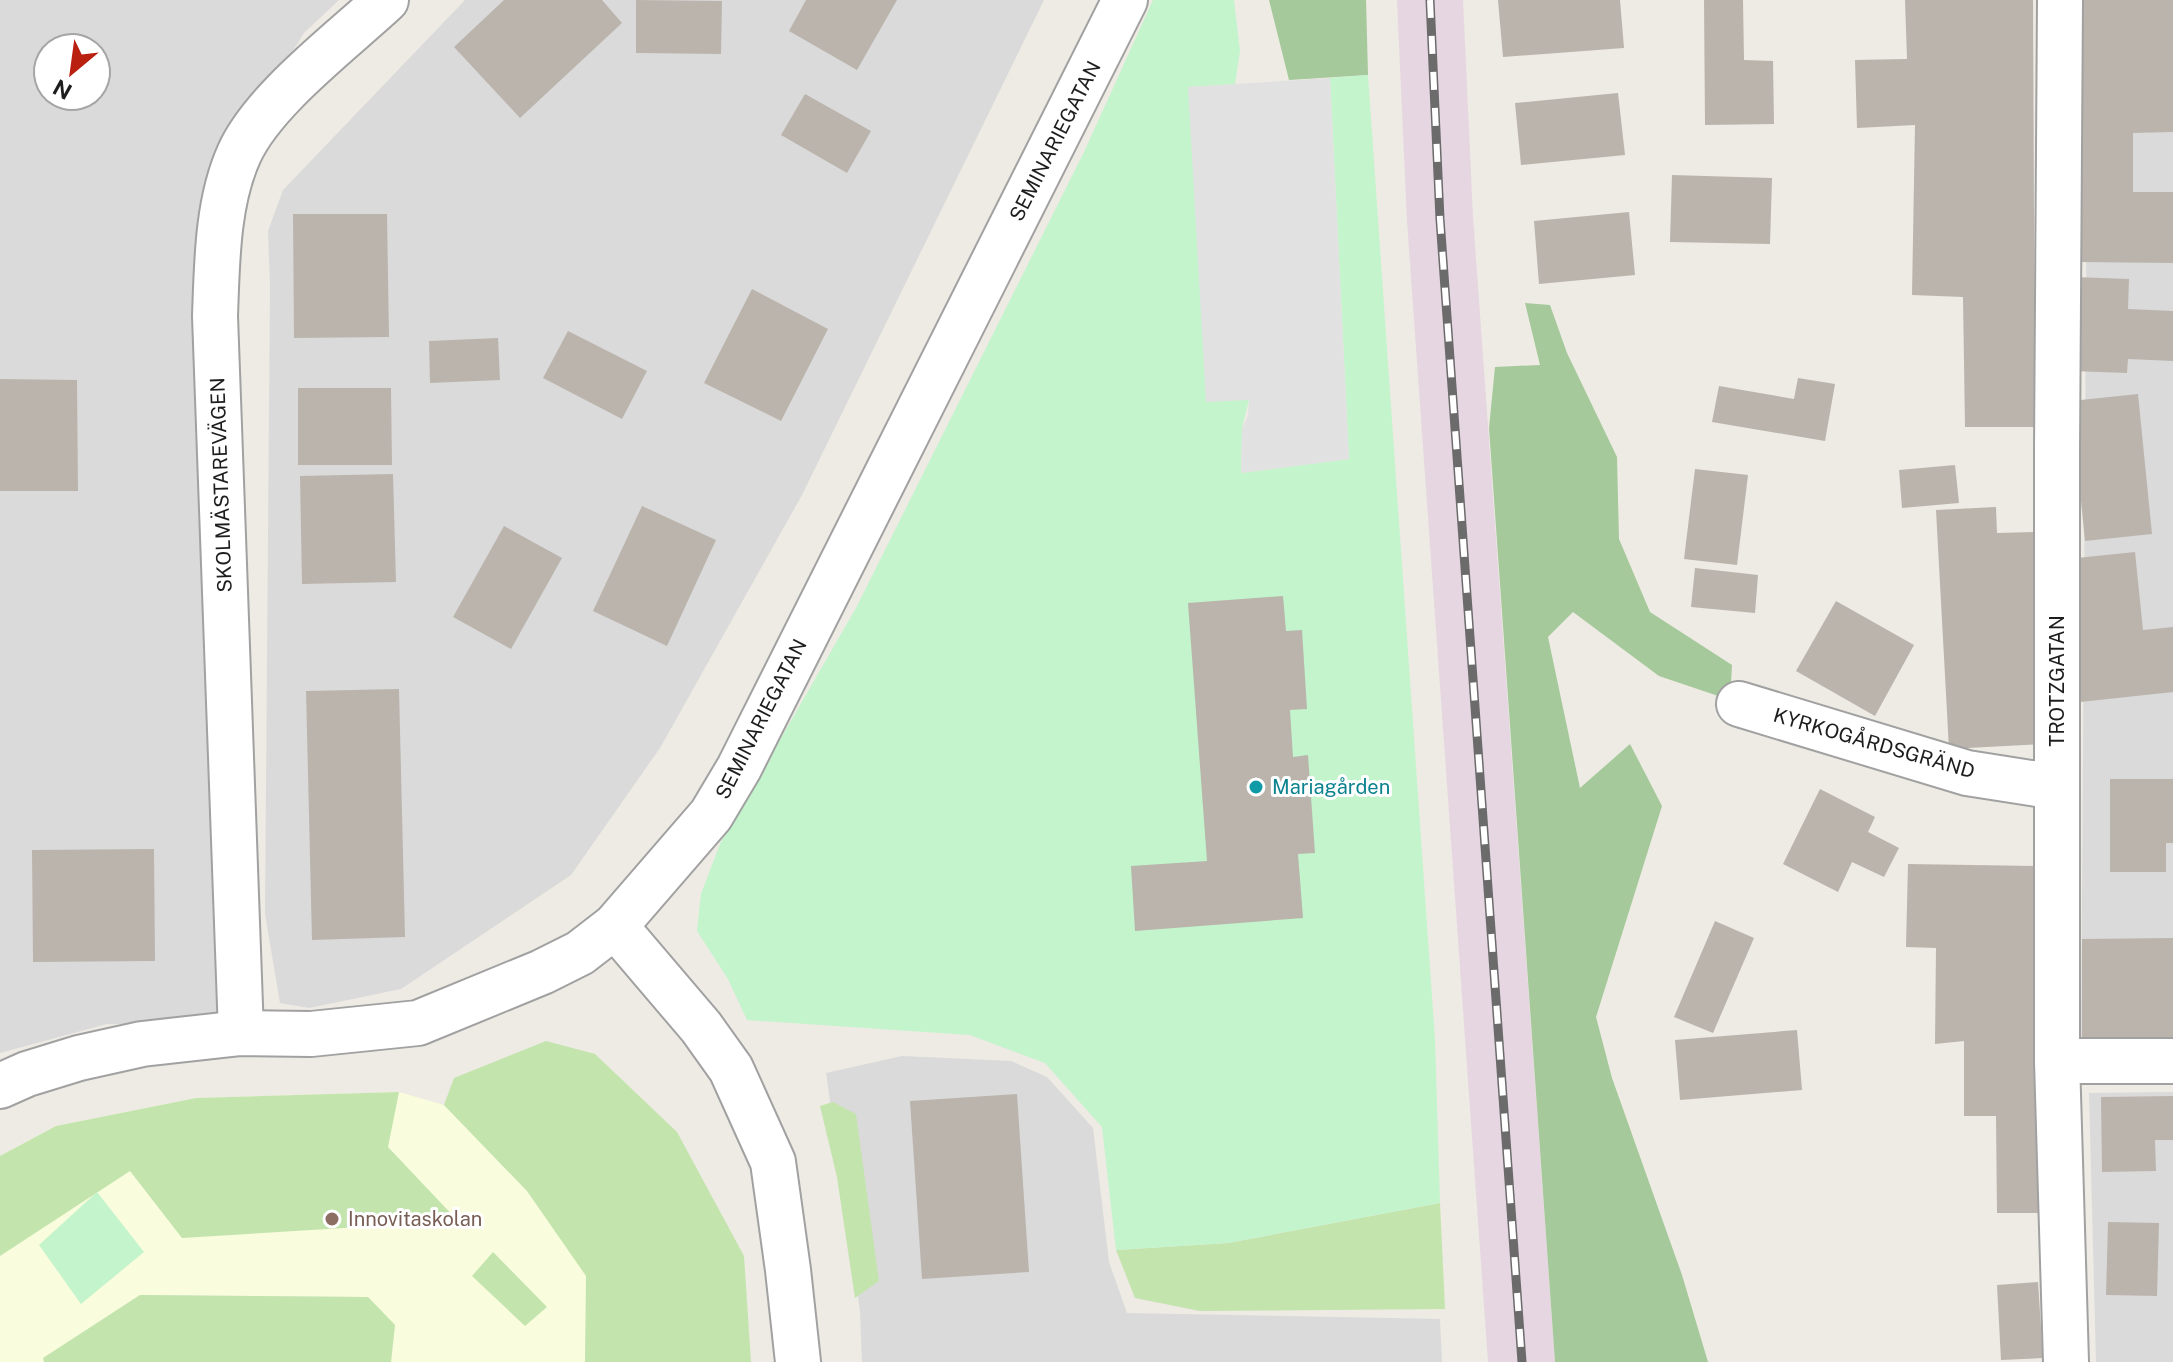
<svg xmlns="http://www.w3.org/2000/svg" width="2173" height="1362" font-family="'Public Sans',sans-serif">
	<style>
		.residential { fill: #dbdada; fill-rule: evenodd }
		.industrial { fill: #e6d6e1 }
		.education { fill: #f9fcdd }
		.grass { fill: #c3e4ad }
		.forest { fill: #a5c99b }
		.park { fill: #c3f4cc }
		.parking { fill: #e1e1e1 }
		.building { fill: #bab4ad }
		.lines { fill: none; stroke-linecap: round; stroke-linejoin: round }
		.minor-casing { stroke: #a1a1a1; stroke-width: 48 }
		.tertiary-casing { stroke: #a1a1a1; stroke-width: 48 }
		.minor { stroke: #fff; stroke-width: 44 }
		.tertiary { stroke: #fff; stroke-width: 44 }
		.rail-casing { stroke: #6b6b6b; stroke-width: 9 }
		.rail { stroke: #fff; stroke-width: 6; stroke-dasharray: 18; stroke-linecap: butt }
		.culture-dot { fill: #0f9aa8; stroke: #fff; stroke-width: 3 }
		.education-dot { fill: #8d6e63; stroke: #fff; stroke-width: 3 }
		.labels { text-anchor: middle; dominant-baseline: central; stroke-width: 6; stroke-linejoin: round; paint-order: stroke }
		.street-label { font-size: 20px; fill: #1d1d1d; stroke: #fff }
		.culture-label { font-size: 20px; fill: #0d838f; stroke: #fff; text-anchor: start }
		.education-label { font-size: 20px; fill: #785e54; stroke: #fff; text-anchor: start }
	</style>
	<rect width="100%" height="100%" fill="#edebe3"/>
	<g class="residential">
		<path d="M 0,0 L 339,0 L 304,33 L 253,115 L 199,329 L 198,502 L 219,1025 L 107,1024 L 0,1053 ZM 48,48 L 96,48 L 96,96 L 48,96 Z"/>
		<path d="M 465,0 L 1044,0 L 802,495 L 660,748 L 571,875 L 401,989 L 309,1008 L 280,1003 L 265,914 L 270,285 L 268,231 L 283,190 Z"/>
		<path d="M 2088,0 L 2173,0 L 2173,1051 L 2081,1053 Z"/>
		<path d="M 902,1056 L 1011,1061 L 1047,1077 L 1093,1128 L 1109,1262 L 1127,1313 L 1440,1319 L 1442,1362 L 862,1362 L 860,1311 L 826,1073 Z"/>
		<path d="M 2173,1092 L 2173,1362 L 2096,1362 L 2089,1093 Z"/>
	</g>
	<path class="industrial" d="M 1397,0 L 1463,0 L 1473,217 L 1555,1362 L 1488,1362 L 1407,221 Z"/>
	<path class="education" d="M 399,1092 L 444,1105 L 527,1191 L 587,1276 L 585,1362 L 391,1362 L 395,1325 L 368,1297 L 140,1295 L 44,1358 L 44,1362 L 0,1362 L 0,1156 L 56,1126 L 196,1098 Z"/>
	<g class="grass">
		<path d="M 546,1041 L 595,1054 L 677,1132 L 744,1256 L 751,1362 L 585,1362 L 586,1276 L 527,1191 L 444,1105 L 454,1078 Z"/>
		<path d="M 399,1092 L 388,1147 L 458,1221 L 182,1238 L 130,1171 L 0,1256 L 0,1156 L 56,1126 L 196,1098 Z"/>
		<path d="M 833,1102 L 856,1114 L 879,1281 L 855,1298 L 837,1177 L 820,1106 Z"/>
		<path d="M 1440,1203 L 1445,1309 L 1200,1311 L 1135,1298 L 1116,1250 L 1228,1243 Z"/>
		<path d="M 493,1252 L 547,1307 L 525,1326 L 472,1276 Z"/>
		<path d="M 140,1295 L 368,1297 L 395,1325 L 391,1362 L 44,1362 L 43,1358 Z"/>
	</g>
	<g class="forest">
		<path d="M 1269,0 L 1366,0 L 1368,75 L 1289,80 Z"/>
		<path d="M 1525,303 L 1550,305 L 1567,353 L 1617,457 L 1619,539 L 1650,612 L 1732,665 L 1730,700 L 1659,676 L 1573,612 L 1548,637 L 1580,788 L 1630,744 L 1662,806 L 1596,1017 L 1612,1078 L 1682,1275 L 1708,1362 L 1555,1362 L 1489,428 L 1495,367 L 1540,365 Z"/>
	</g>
	<g class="park">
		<path d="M 1153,0 L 1234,0 L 1240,51 L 1235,84 L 1189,87 L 1249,400 L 1242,428 L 1241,473 L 1349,459 L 1330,78 L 1368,75 L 1435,1040 L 1440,1203 L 1228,1243 L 1116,1250 L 1102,1127 L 1045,1063 L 970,1035 L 747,1020 L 728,979 L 697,931 L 701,894 L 720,844 L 856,608 L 1084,152 Z"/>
		<path d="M 97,1192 L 144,1252 L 81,1304 L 39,1245 Z"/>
	</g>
	<path class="parking" d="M 1330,78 L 1349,459 L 1241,473 L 1242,428 L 1248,416 L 1249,400 L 1206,402 L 1188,87 Z"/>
	<g class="building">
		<path d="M 504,0 L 602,0 L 622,23 L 520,118 L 454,47 Z"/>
		<path d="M 636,0 L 722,1 L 721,54 L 636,53 Z"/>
		<path d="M 806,0 L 897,0 L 857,70 L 789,31 Z"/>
		<path d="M 1498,0 L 1620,0 L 1624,48 L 1503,57 Z"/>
		<path d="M 1704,0 L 1743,0 L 1744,60 L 1773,61 L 1774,124 L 1705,125 Z"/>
		<path d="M 1905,0 L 2033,0 L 2035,427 L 1965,427 L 1963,297 L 1912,295 L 1915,125 L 1857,128 L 1855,60 L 1907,59 Z"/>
		<path d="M 2077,0 L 2173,0 L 2173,132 L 2133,133 L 2133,192 L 2173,192 L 2173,263 L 2077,262 Z"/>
		<path d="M 1618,93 L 1625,155 L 1521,165 L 1515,103 Z"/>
		<path d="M 805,94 L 871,131 L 847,173 L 781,135 Z"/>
		<path d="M 1672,175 L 1772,178 L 1770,244 L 1670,242 Z"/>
		<path d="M 1629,212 L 1635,275 L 1539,284 L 1534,221 Z"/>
		<path d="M 293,214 L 387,214 L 389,337 L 294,338 Z"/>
		<path d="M 2074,277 L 2129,279 L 2128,309 L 2173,311 L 2173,361 L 2128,359 L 2127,373 L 2071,371 Z"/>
		<path d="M 752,289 L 828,329 L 781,421 L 704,383 Z"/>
		<path d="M 568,331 L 647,371 L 622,419 L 543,378 Z"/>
		<path d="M 498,338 L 500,380 L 430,383 L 429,341 Z"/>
		<path d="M 1798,378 L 1835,384 L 1825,441 L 1712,422 L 1719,386 L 1794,399 Z"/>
		<path d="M 0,379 L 77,380 L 78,491 L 0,491 Z"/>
		<path d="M 298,388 L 391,388 L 392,465 L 298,465 Z"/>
		<path d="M 2138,394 L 2152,534 L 2085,541 L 2071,401 Z"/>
		<path d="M 1955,465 L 1959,503 L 1902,508 L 1899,470 Z"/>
		<path d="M 1695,469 L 1748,475 L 1737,565 L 1684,559 Z"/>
		<path d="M 393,474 L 396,582 L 302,584 L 300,476 Z"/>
		<path d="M 642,506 L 716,540 L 667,646 L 593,611 Z"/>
		<path d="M 1996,507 L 1997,533 L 2034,532 L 2044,744 L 1949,749 L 1936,510 Z"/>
		<path d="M 504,526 L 562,558 L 511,649 L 453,617 Z"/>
		<path d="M 2135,552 L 2143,630 L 2173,627 L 2173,692 L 2071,703 L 2067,559 Z"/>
		<path d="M 1695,568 L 1758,575 L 1755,613 L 1691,607 Z"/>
		<path d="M 1283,596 L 1286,631 L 1302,630 L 1307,709 L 1290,710 L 1293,757 L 1308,755 L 1315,853 L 1298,854 L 1303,918 L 1135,931 L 1131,866 L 1207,861 L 1188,603 Z"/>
		<path d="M 1836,601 L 1914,645 L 1875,716 L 1796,671 Z"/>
		<path d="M 399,689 L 405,937 L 312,940 L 306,691 Z"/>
		<path d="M 2110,779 L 2173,779 L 2173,843 L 2166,843 L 2166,872 L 2110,872 Z"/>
		<path d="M 1820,789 L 1875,817 L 1868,832 L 1899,848 L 1884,877 L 1852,862 L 1838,892 L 1783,864 Z"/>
		<path d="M 154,849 L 155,961 L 33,962 L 32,850 Z"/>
		<path d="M 1908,864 L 2041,866 L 2042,1213 L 1997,1213 L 1996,1116 L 1964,1116 L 1964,1041 L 1935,1044 L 1936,948 L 1906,947 Z"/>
		<path d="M 1715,921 L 1754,938 L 1713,1033 L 1674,1017 Z"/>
		<path d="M 2173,938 L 2173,1046 L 2082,1046 L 2082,939 Z"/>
		<path d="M 1797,1030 L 1802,1090 L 1680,1100 L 1675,1040 Z"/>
		<path d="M 1017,1094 L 1029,1272 L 922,1279 L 910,1101 Z"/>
		<path d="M 2173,1096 L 2173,1140 L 2155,1140 L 2156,1171 L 2102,1172 L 2101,1097 Z"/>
		<path d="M 2108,1222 L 2159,1223 L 2157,1296 L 2106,1295 Z"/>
		<path d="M 2038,1282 L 2043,1358 L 2001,1360 L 1997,1285 Z"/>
	</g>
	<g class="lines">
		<defs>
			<g id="minor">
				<path d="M 2060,0 L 2057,450 L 2057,1061 L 2066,1362"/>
				<path d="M 1739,704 L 1967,773 L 2057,787"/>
				<path d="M 241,1033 L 215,316 C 217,263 217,203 239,154 C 263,100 342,41 386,0"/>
				<path d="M 2057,1061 L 2173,1061"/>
			</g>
			<g id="tertiary">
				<path d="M 615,926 L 701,1027 L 731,1069 L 773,1162 L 788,1270 L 798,1362"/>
				<path d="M 0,1086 L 27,1074 L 79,1058 L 142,1044 L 241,1033 L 311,1034 L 418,1023 L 542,972 L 580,953 L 615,926 L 711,815 L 739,768 L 1125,0"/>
			</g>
		</defs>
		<use href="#minor" class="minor-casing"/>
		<use href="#tertiary" class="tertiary-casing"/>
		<use href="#minor" class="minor"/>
		<use href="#tertiary" class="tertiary"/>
		<defs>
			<path id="rail" d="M 1430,0 L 1440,219 L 1522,1362"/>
		</defs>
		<use href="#rail" class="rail-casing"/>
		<use href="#rail" class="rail"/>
	</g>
	<circle class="culture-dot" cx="1256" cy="787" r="8"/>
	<circle class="education-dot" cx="332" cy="1219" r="8"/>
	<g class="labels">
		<g class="street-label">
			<text transform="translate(1055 141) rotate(-63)">SEMINARIEGATAN</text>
			<text transform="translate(221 485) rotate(-92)">SKOLMÄSTAREVÄGEN</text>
			<text transform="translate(2057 681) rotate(-90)">TROTZGATAN</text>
			<text transform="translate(761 719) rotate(-63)">SEMINARIEGATAN</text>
			<text transform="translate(1874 743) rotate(16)">KYRKOGÅRDSGRÄND</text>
		</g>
		<g class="culture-label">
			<text x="1272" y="787">Mariagården</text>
		</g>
		<g class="education-label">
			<text x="348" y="1219">Innovitaskolan</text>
		</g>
	</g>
	<g transform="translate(72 72) rotate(209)"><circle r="38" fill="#ffffff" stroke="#a5a5a5" stroke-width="2"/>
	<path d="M0-6L14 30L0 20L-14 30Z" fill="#b92010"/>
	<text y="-12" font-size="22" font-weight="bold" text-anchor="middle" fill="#1d1d1d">N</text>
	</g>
</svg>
